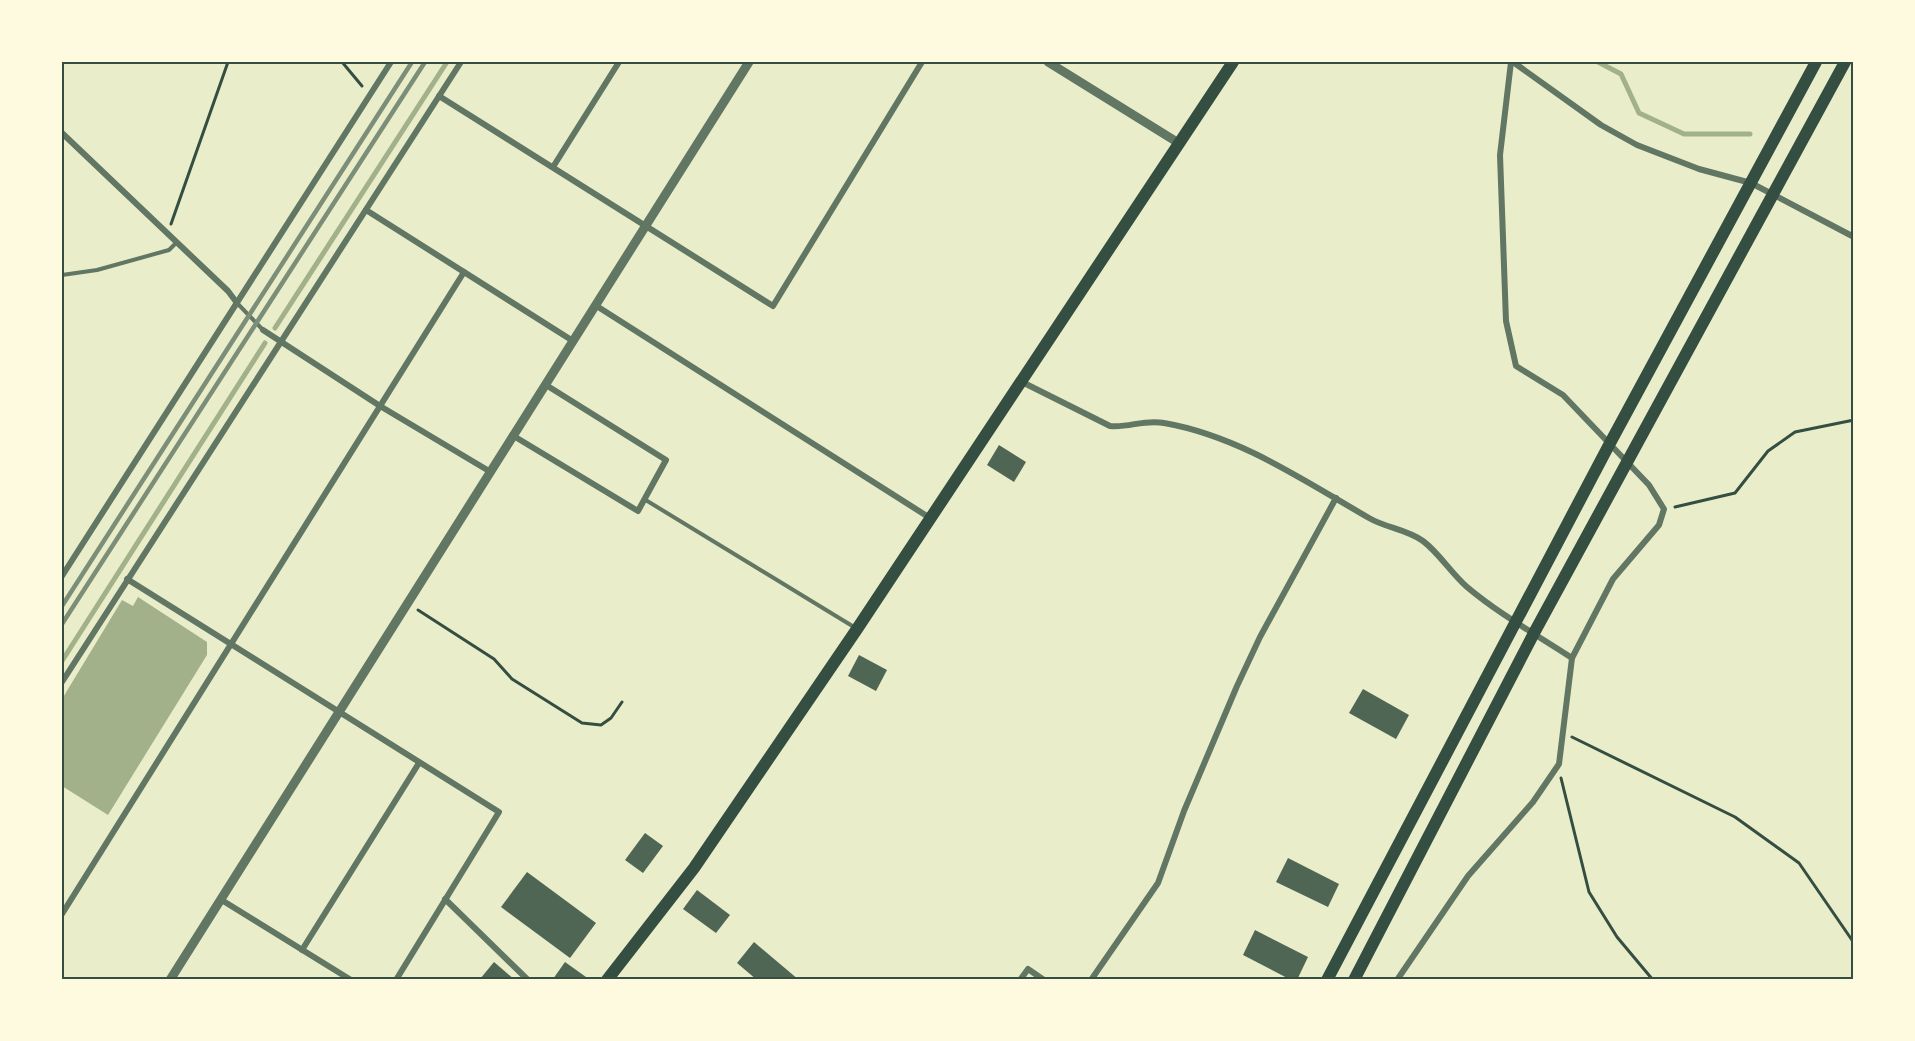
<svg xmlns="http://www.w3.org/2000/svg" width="1915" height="1041" font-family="'Roboto Serif',serif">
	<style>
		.water { fill: #a3b18a }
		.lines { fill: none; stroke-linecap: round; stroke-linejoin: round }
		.stream { stroke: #a3b18a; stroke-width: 5 }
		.building { fill: #4f6655 }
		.path { stroke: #344e41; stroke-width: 3 }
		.service { stroke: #617663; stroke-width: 4 }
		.minor { stroke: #617663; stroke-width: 6 }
		.tertiary { stroke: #617663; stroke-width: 9 }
		.primary { stroke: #344e41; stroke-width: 12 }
		.rail { stroke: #7c8e77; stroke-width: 4.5 }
		.neatline { fill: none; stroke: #344e41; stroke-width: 2 }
	</style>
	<rect width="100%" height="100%" fill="#e9edc9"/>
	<path class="water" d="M 138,597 L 207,642 L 207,655 L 108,815 L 62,786 L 62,699 L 122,600 L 133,606 Z"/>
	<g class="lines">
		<g class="stream">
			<path d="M 1598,62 L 1621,74 L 1639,113 L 1684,134 L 1750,134"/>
			<path d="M 275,328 L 447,62"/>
			<path d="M 62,661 L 265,343"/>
		</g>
	</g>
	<g class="building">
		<path d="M 999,445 L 1026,462 L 1014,482 L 987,465 Z"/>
		<path d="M 859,655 L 887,670 L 876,691 L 848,676 Z"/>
		<path d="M 1363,689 L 1409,715 L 1396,739 L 1349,713 Z"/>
		<path d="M 645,833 L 663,846 L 643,873 L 625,860 Z"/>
		<path d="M 1288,858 L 1339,884 L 1328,907 L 1276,882 Z"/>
		<path d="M 527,872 L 596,923 L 570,958 L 501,907 Z"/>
		<path d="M 697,890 L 730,915 L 716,933 L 683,909 Z"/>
		<path d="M 1255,930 L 1308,957 L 1297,980 L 1291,980 L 1243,955 Z"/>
		<path d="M 754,942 L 799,980 L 757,980 L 737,963 Z"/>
		<path d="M 494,962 L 515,980 L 480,979 Z"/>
		<path d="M 565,962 L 586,977 L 585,980 L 553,979 Z"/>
	</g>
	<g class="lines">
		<g class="path">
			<path d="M 342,62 L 362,86"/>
			<path d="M 171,224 L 228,62"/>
			<path d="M 1675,507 L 1735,493 L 1768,451 L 1795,432 L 1854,420"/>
			<path d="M 418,610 L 494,659 L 512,679 L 582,723 L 601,725 L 611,718 L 622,702"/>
			<path d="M 1572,737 L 1735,817 L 1799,863 L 1854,943"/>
			<path d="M 1561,778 L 1589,892 L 1617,937 L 1653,980"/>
		</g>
		<g class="service">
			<path d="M 62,275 L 97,270 L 169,250 L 177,242"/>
			<path d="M 237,303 L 263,330"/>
			<path d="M 644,499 L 854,627"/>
		</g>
		<g class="minor">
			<path d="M 1513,62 L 1601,125 L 1637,145 L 1699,169 L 1751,183 L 1854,237"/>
			<path d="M 439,96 L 773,306 L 922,62"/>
			<path d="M 62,133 L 228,291 L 237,303"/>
			<path d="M 553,167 L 619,62"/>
			<path d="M 366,210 L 573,341"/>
			<path d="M 595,305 L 930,518"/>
			<path d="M 263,330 L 380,406 L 489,471"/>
			<path d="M 1022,382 L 1110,426 C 1129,428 1144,419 1164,423 C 1239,436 1303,480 1369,518 C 1386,528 1406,529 1423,541 C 1439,553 1451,573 1467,587 C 1499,614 1537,635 1572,658"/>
			<path d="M 512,435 L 638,511 L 666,460 L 546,385"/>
			<path d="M 62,576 L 391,62"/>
			<path d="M 127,579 L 499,812 L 396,980"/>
			<path d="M 62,682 L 461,62"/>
			<path d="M 220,899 L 351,980"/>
			<path d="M 445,899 L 528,980"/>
			<path d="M 62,914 L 464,272"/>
			<path d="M 302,950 L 419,763"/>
			<path d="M 1020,980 L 1028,969 L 1044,980"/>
			<path d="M 1091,980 L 1158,883 L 1184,811 L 1237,686 L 1260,637 L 1336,498"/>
			<path d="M 1397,980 L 1468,876 L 1533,802 L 1559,764 L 1572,658 L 1613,579 L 1659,525 L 1664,509 L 1649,485 L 1563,395 L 1516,366 L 1506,321 L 1500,155 L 1511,62"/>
		</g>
		<g class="tertiary">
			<path d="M 1048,62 L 1177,142"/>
			<path d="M 170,980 L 749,62"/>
		</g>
		<g class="primary">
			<path d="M 607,980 L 694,868 L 857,629 L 1233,62"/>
			<path d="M 1327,980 L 1609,445 L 1816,62"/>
			<path d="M 1354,980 L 1534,633 L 1845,62"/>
		</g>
		<g class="rail">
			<path d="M 62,606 L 412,62"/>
			<path d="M 62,624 L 425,62"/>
		</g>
	</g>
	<rect width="1915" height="1041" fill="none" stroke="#fefae0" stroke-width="126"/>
	<rect x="63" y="63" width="1789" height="915" class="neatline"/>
</svg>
